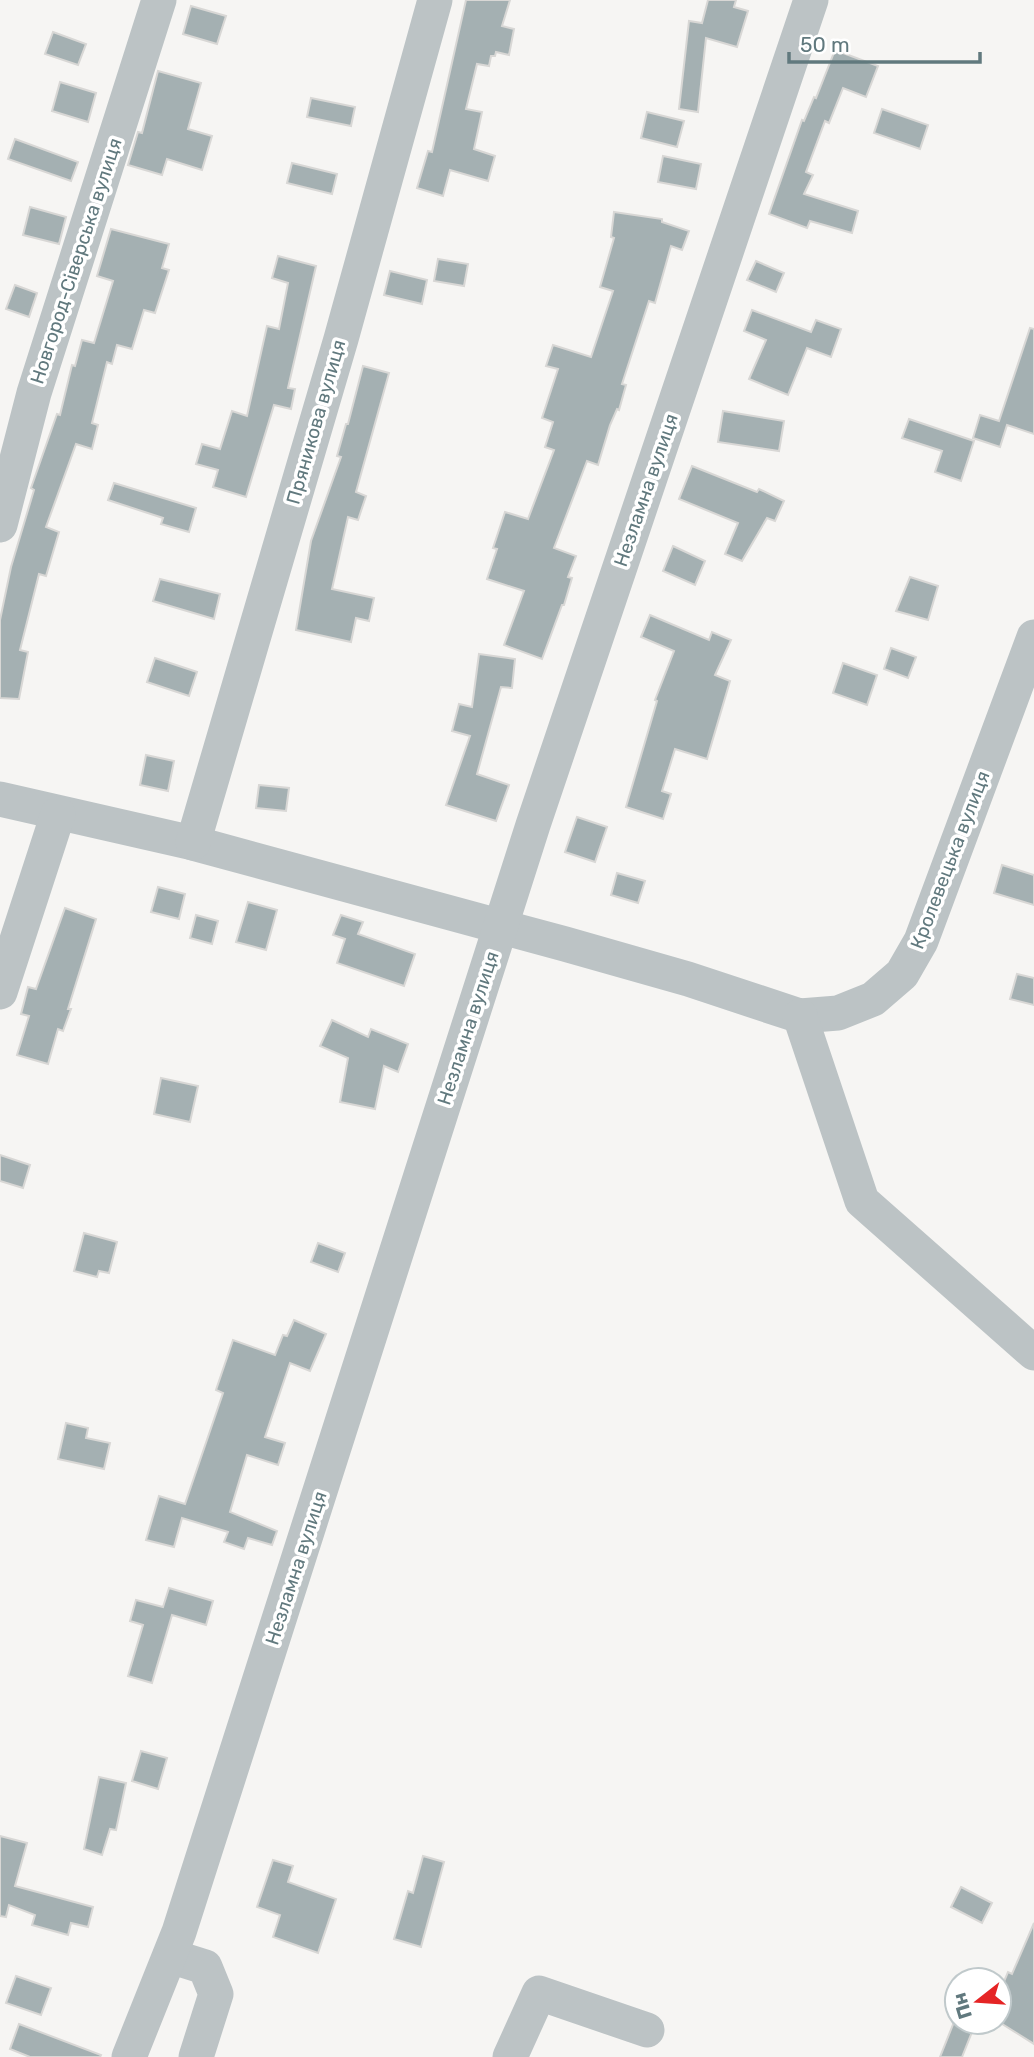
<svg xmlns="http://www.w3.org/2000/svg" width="1034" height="2057" font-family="Rubik,sans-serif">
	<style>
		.building { fill: #a4b0b2; stroke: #d8d7d5; stroke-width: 2 }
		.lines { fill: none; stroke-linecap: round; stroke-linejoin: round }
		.minor { stroke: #bcc3c5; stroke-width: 35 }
		.labels { text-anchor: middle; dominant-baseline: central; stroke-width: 7; stroke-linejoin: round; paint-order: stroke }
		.street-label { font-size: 19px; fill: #61797e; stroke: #fff }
	</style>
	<rect width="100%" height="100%" fill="#f6f5f3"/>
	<g class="building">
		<path d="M 466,0 L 510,0 L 502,26 L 514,29 L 509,55 L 496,52 L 495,56 L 491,56 L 489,66 L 477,64 L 466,109 L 482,112 L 474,149 L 495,156 L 488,181 L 450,170 L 443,196 L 417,188 L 428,151 L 432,152 Z"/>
		<path d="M 708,0 L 736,0 L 734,7 L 748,11 L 737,47 L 706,38 L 698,112 L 679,109 L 689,21 L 702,23 Z"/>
		<path d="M 191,6 L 226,16 L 217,44 L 183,34 Z"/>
		<path d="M 53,32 L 86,44 L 78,65 L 45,54 Z"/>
		<path d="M 835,50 L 878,66 L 866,97 L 843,88 L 829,123 L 825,121 L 806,172 L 813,175 L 804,194 L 858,211 L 852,233 L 810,221 L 807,228 L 769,214 L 802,120 L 804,121 L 814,97 L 816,98 Z"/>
		<path d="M 158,71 L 201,83 L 188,129 L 212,136 L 202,170 L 167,159 L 162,175 L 128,165 L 138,132 L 142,133 Z"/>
		<path d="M 60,82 L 96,93 L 88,122 L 52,111 Z"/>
		<path d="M 311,98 L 355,107 L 351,126 L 307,117 Z"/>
		<path d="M 882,109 L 928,125 L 920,149 L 874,133 Z"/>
		<path d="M 647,112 L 684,121 L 677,147 L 641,138 Z"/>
		<path d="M 15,139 L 78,162 L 71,181 L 8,159 Z"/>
		<path d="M 663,156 L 701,164 L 696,189 L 658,182 Z"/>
		<path d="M 292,163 L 337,174 L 332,194 L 287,183 Z"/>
		<path d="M 30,207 L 66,217 L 59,244 L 23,235 Z"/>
		<path d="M 614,212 L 662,219 L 662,222 L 689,231 L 682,250 L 671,246 L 655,303 L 649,301 L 622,384 L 626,385 L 619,410 L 617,409 L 610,425 L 598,465 L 587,461 L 554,548 L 576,556 L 568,577 L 572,578 L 564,605 L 562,605 L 542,659 L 504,645 L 524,591 L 487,579 L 497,549 L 493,548 L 505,512 L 528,519 L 554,450 L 545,447 L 553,422 L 542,418 L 558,369 L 546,366 L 553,345 L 591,357 L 613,291 L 600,287 L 614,238 L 611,237 Z"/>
		<path d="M 111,229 L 169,244 L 162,268 L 169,270 L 155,313 L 144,310 L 132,349 L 117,345 L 112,364 L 107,362 L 92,423 L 98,425 L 92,449 L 76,444 L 46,527 L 59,532 L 46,576 L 39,574 L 20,650 L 28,652 L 19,699 L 0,698 L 0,620 L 11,567 L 34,490 L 31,488 L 57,414 L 60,415 L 72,365 L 75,366 L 82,340 L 94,343 L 113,281 L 97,276 Z"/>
		<path d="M 278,256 L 316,266 L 288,388 L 295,389 L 291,409 L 274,405 L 246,497 L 213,487 L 218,470 L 196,464 L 202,444 L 220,449 L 232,411 L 247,416 L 267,326 L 279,329 L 288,283 L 272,278 Z"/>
		<path d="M 438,259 L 468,264 L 464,286 L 434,281 Z"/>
		<path d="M 756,261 L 784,273 L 776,292 L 747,280 Z"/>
		<path d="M 390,271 L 427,280 L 422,304 L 384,295 Z"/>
		<path d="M 15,285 L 37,293 L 29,317 L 6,309 Z"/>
		<path d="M 752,310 L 811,332 L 816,320 L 841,329 L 831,357 L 807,348 L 788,395 L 749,379 L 766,340 L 744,331 Z"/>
		<path d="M 1030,328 L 1034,329 L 1034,434 L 1007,425 L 1000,447 L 973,438 L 980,415 L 999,421 Z"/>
		<path d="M 363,366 L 389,373 L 356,492 L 366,496 L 358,520 L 348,517 L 332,589 L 374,598 L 369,621 L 356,618 L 351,642 L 296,630 L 311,541 L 341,457 L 337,456 L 346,424 L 348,424 Z"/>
		<path d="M 723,411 L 784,421 L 779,451 L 718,442 Z"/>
		<path d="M 909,419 L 974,441 L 961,481 L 935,472 L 942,451 L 902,438 Z"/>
		<path d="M 692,466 L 757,492 L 759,489 L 784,501 L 775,521 L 767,518 L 742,561 L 725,554 L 738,523 L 679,499 Z"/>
		<path d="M 114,483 L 196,508 L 189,532 L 161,524 L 163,518 L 108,500 Z"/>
		<path d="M 673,546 L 705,561 L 695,585 L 663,571 Z"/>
		<path d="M 910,577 L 938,586 L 928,620 L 896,611 Z"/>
		<path d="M 160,579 L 220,594 L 214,619 L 153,601 Z"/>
		<path d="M 650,615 L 709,640 L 712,632 L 731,640 L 715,675 L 730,681 L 707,759 L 675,749 L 662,791 L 671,794 L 663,819 L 626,807 L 657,701 L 655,700 L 674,651 L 641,637 Z"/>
		<path d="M 891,648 L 916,657 L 908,678 L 884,669 Z"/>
		<path d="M 479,654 L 515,659 L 512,688 L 501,687 L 477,774 L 509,785 L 496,821 L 446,805 L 470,736 L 452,731 L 459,704 L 472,707 Z"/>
		<path d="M 155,658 L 197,672 L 189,696 L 147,682 Z"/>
		<path d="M 843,663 L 877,675 L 867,705 L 833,693 Z"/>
		<path d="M 146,755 L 174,761 L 168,791 L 140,785 Z"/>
		<path d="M 259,785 L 289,788 L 286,811 L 256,808 Z"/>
		<path d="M 577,817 L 607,827 L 595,862 L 565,852 Z"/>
		<path d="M 1002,865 L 1034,875 L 1034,905 L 994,893 Z"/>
		<path d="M 617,873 L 645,881 L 638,903 L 611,895 Z"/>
		<path d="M 158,887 L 185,894 L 179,919 L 151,912 Z"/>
		<path d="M 248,902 L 277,910 L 266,950 L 236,942 Z"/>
		<path d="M 65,908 L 96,919 L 68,1009 L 71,1009 L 63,1031 L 58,1029 L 48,1064 L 17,1055 L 29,1016 L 21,1014 L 28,987 L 36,989 Z"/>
		<path d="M 196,915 L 218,921 L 212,944 L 190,938 Z"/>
		<path d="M 341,915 L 363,922 L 358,934 L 415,954 L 404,986 L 337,963 L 345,939 L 333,935 Z"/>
		<path d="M 1017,974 L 1034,978 L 1034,1005 L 1010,999 Z"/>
		<path d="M 332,1020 L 368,1037 L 371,1029 L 408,1044 L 398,1072 L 384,1066 L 375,1109 L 340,1102 L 348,1058 L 320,1046 Z"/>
		<path d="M 161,1078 L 198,1086 L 190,1122 L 154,1114 Z"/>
		<path d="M 0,1155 L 30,1165 L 23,1188 L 0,1181 Z"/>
		<path d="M 84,1233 L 117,1242 L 109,1273 L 99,1271 L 97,1277 L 74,1271 Z"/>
		<path d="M 318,1243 L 345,1253 L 338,1272 L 311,1262 Z"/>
		<path d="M 294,1320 L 326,1334 L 310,1371 L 290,1363 L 265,1437 L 285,1443 L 278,1465 L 247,1455 L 230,1512 L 277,1531 L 272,1545 L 248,1538 L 244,1549 L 224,1542 L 228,1532 L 182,1518 L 174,1547 L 146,1540 L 159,1496 L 185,1504 L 223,1393 L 216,1390 L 233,1340 L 275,1355 L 283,1335 L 287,1336 Z"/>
		<path d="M 66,1423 L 88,1428 L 86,1438 L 110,1443 L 104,1469 L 58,1459 Z"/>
		<path d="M 169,1588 L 213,1601 L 206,1625 L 172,1615 L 152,1683 L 128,1676 L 143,1625 L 130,1621 L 136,1600 L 163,1607 Z"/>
		<path d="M 141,1751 L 167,1758 L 158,1789 L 132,1781 Z"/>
		<path d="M 99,1777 L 126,1783 L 116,1830 L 110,1829 L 102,1855 L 84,1849 Z"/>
		<path d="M 0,1836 L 27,1843 L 15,1886 L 93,1907 L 88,1927 L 71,1923 L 68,1935 L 32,1925 L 35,1915 L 9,1905 L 6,1917 L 0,1916 Z"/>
		<path d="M 423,1856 L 444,1862 L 421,1947 L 394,1939 L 408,1891 L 413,1893 Z"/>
		<path d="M 273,1860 L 293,1866 L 288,1882 L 336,1899 L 318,1953 L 273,1937 L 280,1915 L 257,1907 Z"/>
		<path d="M 961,1887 L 992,1903 L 982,1923 L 951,1907 Z"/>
		<path d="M 1034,1923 L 1034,2044 L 999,2022 L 999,1993 L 1008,1972 L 1012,1974 Z"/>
		<path d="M 16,1976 L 51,1988 L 41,2015 L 6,2003 Z"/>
		<path d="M 954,2022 L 976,2022 L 962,2057 L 940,2057 Z"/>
		<path d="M 19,2024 L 101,2055 L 100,2057 L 30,2057 L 10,2049 Z"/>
	</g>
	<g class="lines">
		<g class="minor">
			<path d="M 0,525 L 34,393 L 159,0"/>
			<path d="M 0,799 L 193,843 L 565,944 L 688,979 L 800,1016 L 838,1013 L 873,999 L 902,974 L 921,941 L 1034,637"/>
			<path d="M 193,843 L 341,339 L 435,0"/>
			<path d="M 0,992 L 58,814"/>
			<path d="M 800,1016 L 862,1201 L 1034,1353"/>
			<path d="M 170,1956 L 205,1967 L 216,1994 L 196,2057"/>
			<path d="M 129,2057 L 179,1932 L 533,825 L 811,0"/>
			<path d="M 510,2057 L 539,1993 L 647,2030"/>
		</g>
	</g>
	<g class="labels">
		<g class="street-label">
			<text transform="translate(76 261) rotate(-72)">Новгород-Сіверська вулиця</text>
			<text transform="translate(316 422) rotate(-74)">Пряникова вулиця</text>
			<text transform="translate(646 490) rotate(-71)">Незламна вулиця</text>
			<text transform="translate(950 860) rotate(-69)">Кролевецька вулиця</text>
			<text transform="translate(468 1028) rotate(-72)">Незламна вулиця</text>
			<text transform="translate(296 1568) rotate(-72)">Незламна вулиця</text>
		</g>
	</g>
	<g transform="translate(978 2001) rotate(253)"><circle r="33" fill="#ffffff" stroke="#c0c9cb" stroke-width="2"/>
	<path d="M0-5L12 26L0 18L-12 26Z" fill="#e52425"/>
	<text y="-10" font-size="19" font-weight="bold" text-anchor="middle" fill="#61797e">Пн</text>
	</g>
	<path d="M789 52v10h191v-10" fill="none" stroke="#61797e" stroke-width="3.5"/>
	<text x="800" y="52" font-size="21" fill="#61797e" stroke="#ffffff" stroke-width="5" paint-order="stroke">50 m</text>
</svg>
